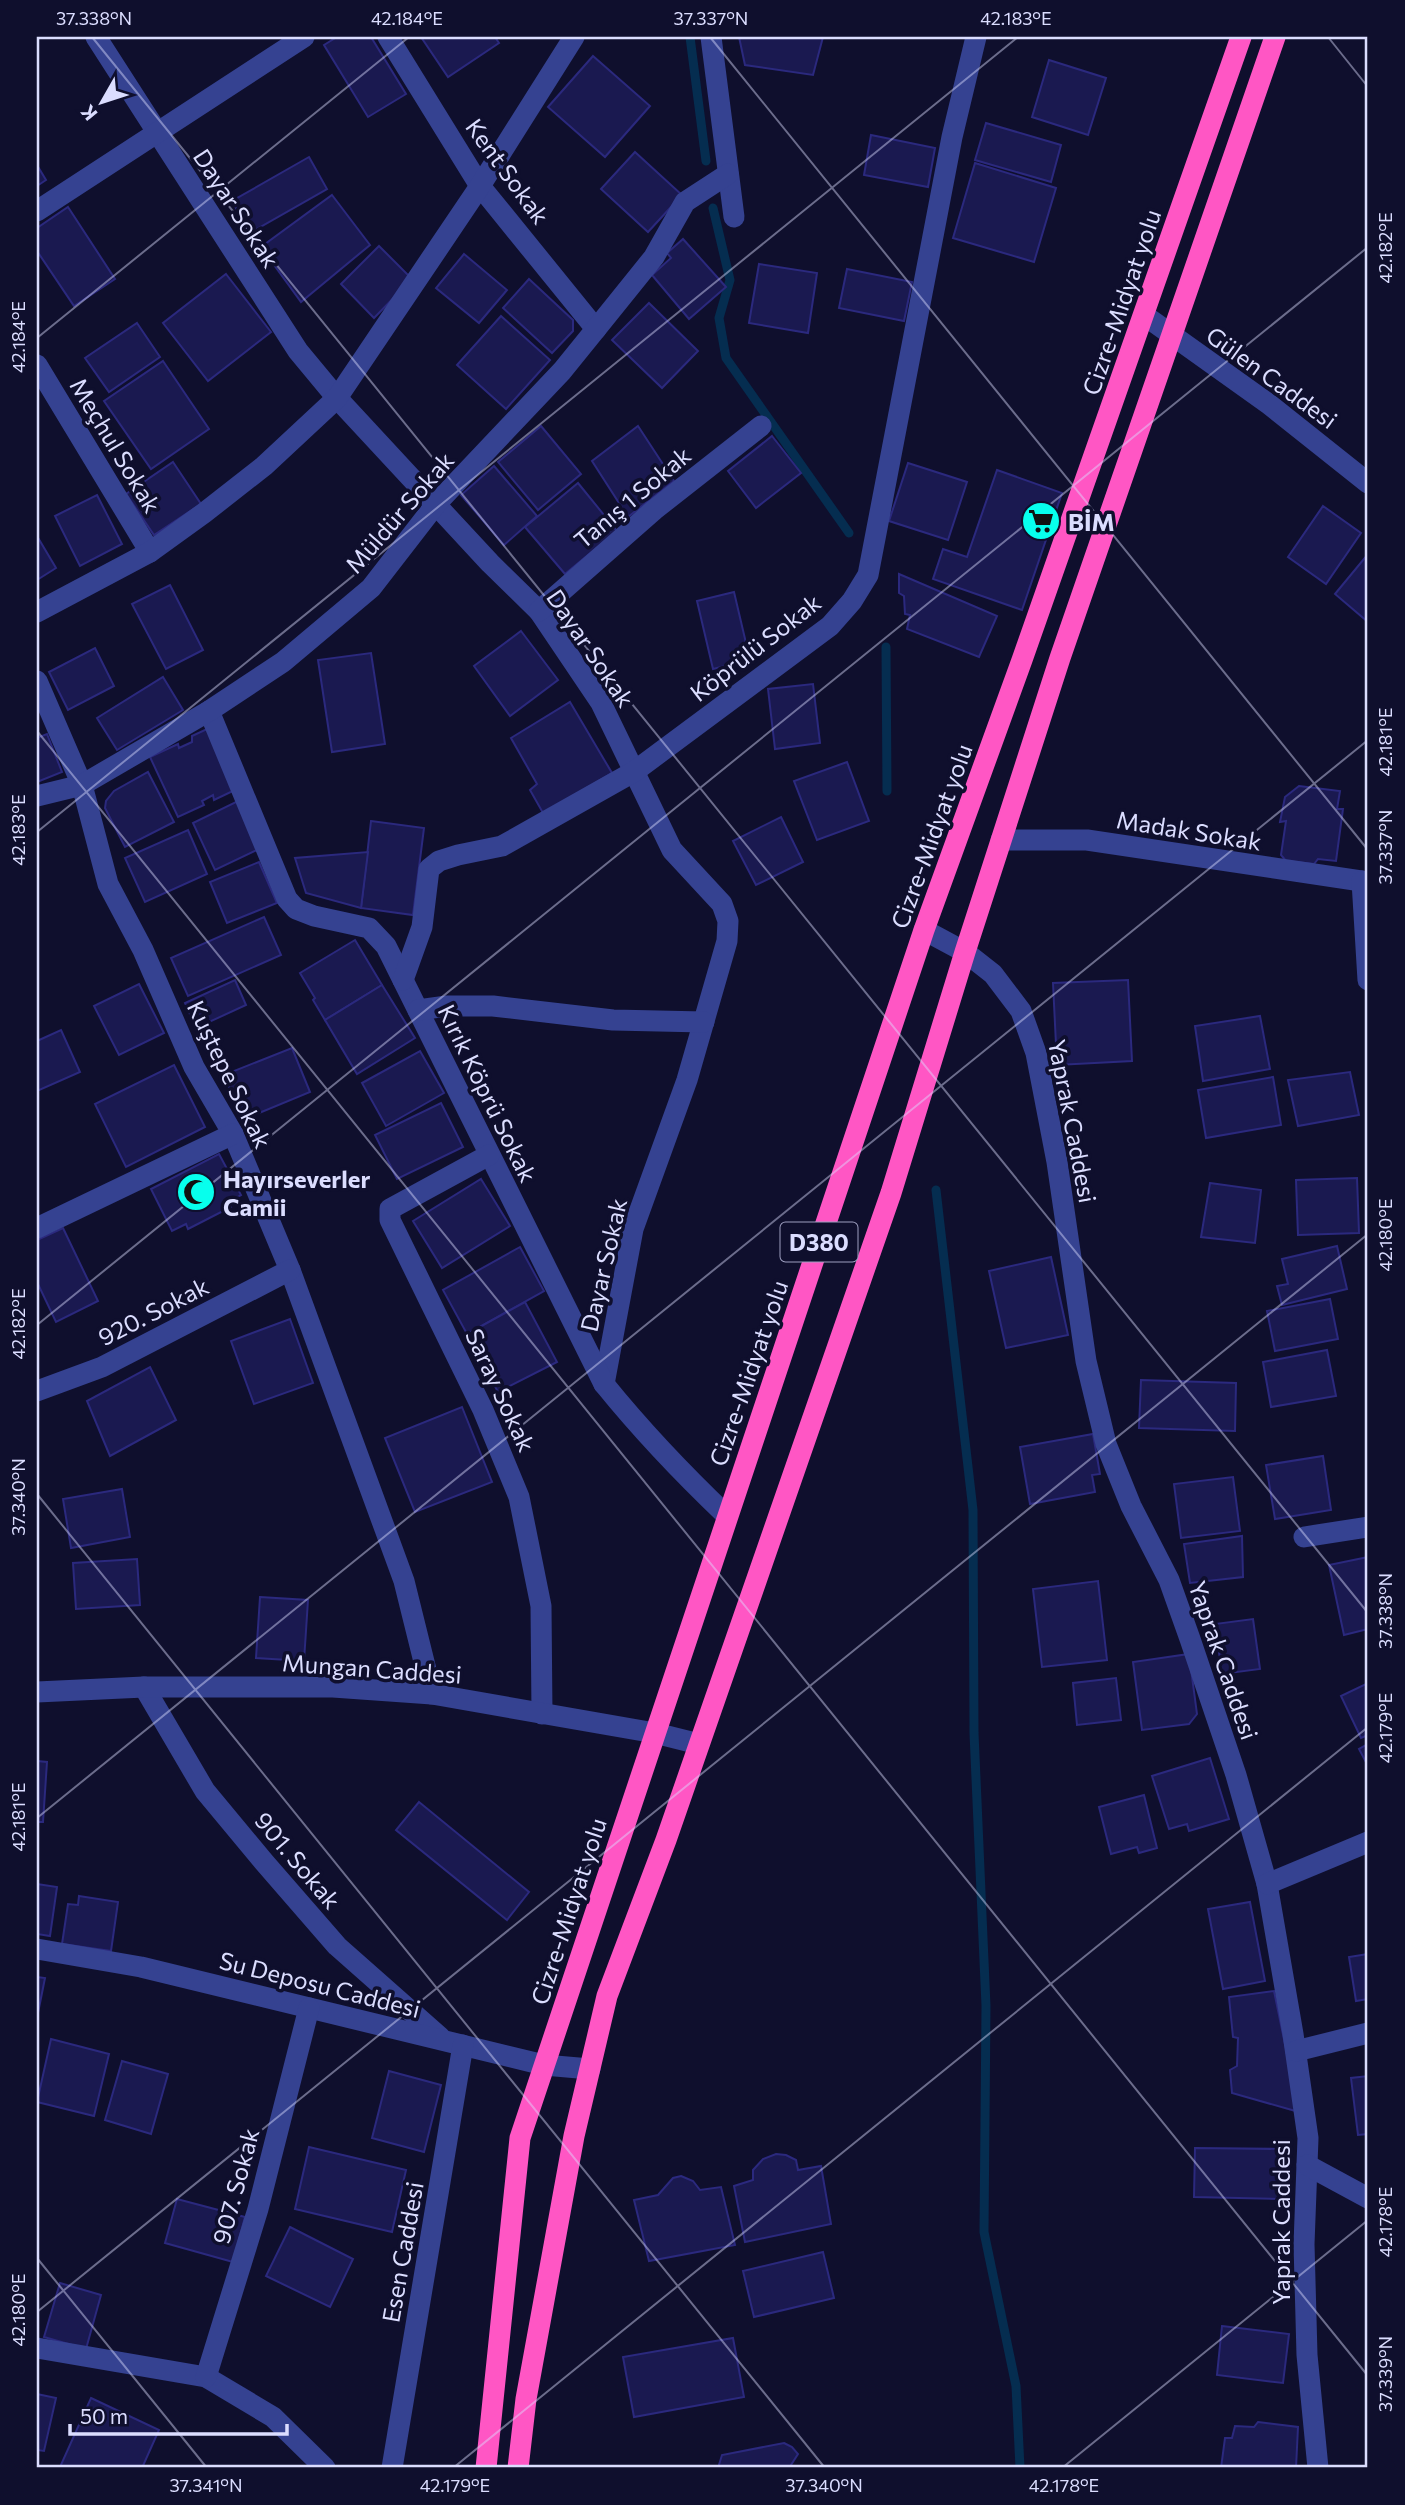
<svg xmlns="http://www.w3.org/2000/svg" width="1405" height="2505" font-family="Commissioner,sans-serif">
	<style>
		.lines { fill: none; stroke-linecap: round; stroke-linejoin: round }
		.stream { stroke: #052d50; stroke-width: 9 }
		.building { fill: #1a1950; stroke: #2b297e; stroke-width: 2 }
		.minor { stroke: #354291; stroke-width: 21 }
		.highway { stroke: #ff56c4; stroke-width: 21 }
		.ticks { fill: none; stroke: #dbddff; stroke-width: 2; stroke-opacity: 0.45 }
		.labels { text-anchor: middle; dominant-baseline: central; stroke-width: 7; stroke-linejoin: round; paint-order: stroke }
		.shield { fill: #0f0f2d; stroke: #9e9fc0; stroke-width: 2 }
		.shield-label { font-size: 23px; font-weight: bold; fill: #dbddff }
		.street-label { font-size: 24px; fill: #dbddff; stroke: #0f0f2d }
		.poi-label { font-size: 24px; font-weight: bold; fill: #dbddff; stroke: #0f0f2d; text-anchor: start }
		.neatline { fill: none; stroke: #dbddff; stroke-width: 2.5 }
		.ticks-label { font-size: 18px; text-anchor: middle; fill: #dbddff }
	</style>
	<rect width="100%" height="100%" fill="#0f0f2d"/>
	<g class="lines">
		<g class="stream">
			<path d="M 690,37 L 706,161"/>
			<path d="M 713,208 L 730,280 L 719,318 L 726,358 L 849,533"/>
			<path d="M 886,647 L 887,791"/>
			<path d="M 936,1190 L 973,1510 L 974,1733 L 986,2006 L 984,2232 L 1016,2386 L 1020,2468"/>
		</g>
	</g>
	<g class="building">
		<path d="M 337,37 L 371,37 L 406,94 L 368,117 L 324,45 Z"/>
		<path d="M 421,37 L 495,37 L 499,43 L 448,77 Z"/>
		<path d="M 739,37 L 823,37 L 813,75 L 745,65 Z"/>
		<path d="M 593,56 L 650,106 L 605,157 L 548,107 Z"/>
		<path d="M 1049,60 L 1106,78 L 1088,135 L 1032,117 Z"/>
		<path d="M 986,123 L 1061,145 L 1051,182 L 975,160 Z"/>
		<path d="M 871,135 L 935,148 L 928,187 L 864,175 Z"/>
		<path d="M 635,152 L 682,195 L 648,232 L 601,189 Z"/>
		<path d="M 309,157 L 327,189 L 250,233 L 232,201 Z"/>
		<path d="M 975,163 L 1056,188 L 1034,262 L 953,238 Z"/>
		<path d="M 37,165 L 46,180 L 37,186 Z"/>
		<path d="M 332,195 L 370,245 L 301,302 L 261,247 Z"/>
		<path d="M 68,207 L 115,279 L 74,306 L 37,251 L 37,228 Z"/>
		<path d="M 683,239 L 726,287 L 689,319 L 652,275 L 671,258 L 667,253 Z"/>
		<path d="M 379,246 L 412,279 L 374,318 L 341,284 Z"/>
		<path d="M 464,254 L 507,290 L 479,323 L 436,288 Z"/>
		<path d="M 759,264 L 817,273 L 808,333 L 749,323 Z"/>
		<path d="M 847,269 L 912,282 L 904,321 L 839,308 Z"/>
		<path d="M 226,274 L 271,332 L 208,381 L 163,323 Z"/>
		<path d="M 529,279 L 573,320 L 573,331 L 552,353 L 503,308 Z"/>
		<path d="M 649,303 L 698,351 L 662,388 L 612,340 Z"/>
		<path d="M 501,316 L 550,360 L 506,409 L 457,365 Z"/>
		<path d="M 137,323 L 160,357 L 109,392 L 85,358 Z"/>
		<path d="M 163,361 L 209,429 L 151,469 L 104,401 Z"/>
		<path d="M 541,426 L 581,474 L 538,510 L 498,462 Z"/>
		<path d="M 638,426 L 674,481 L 628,517 L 592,461 Z"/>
		<path d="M 772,436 L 801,473 L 756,508 L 728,471 Z"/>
		<path d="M 173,462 L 201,504 L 154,535 L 126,494 Z"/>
		<path d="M 908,463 L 967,482 L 948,540 L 889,521 Z"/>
		<path d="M 494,466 L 537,516 L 504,545 L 461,495 Z"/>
		<path d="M 997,470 L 1062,493 L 1022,610 L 933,579 L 943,549 L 967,557 Z"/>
		<path d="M 578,483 L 617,531 L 565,574 L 525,527 Z"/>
		<path d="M 97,495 L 122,544 L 80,566 L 55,516 Z"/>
		<path d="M 1323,506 L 1361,533 L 1326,584 L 1288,557 Z"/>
		<path d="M 37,536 L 56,568 L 37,580 Z"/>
		<path d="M 1368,554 L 1368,622 L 1335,594 Z"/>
		<path d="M 899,574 L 997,616 L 979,657 L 907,629 L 910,615 L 905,614 L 904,596 L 899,593 Z"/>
		<path d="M 170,585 L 203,650 L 166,669 L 132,604 Z"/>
		<path d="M 734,592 L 750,660 L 713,669 L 697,601 Z"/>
		<path d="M 521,631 L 558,680 L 510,716 L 474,666 Z"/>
		<path d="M 95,648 L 114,686 L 68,710 L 49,672 Z"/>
		<path d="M 371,653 L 385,744 L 332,752 L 318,660 Z"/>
		<path d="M 163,677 L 183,710 L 117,750 L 97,718 Z"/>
		<path d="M 813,684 L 820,743 L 775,749 L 768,689 Z"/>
		<path d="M 570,702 L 612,773 L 543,813 L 530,790 L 537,784 L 511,738 Z"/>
		<path d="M 207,729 L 235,790 L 214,800 L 213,795 L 202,801 L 204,805 L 178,817 L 150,757 L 178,744 L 179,748 L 192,742 L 192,736 Z"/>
		<path d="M 47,734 L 62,772 L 37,782 L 37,738 Z"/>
		<path d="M 847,762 L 869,821 L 817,840 L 794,781 Z"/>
		<path d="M 148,772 L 174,822 L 125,847 L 105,808 L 106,801 L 114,791 Z"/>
		<path d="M 1299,786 L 1340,791 L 1337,809 L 1343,809 L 1336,861 L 1318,859 L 1314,864 L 1286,861 L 1281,855 L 1286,821 L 1280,822 L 1285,797 Z"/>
		<path d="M 240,800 L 263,847 L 215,870 L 193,823 Z"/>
		<path d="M 781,817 L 803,862 L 756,885 L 733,841 Z"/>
		<path d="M 371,821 L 424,828 L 413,915 L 361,908 Z"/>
		<path d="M 188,830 L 207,874 L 145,902 L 125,858 Z"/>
		<path d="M 368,852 L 361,908 L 306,893 L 295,858 Z"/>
		<path d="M 259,862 L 277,903 L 227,923 L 210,882 Z"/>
		<path d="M 264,917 L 281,955 L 188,996 L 171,958 Z"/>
		<path d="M 355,940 L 382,985 L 325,1020 L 313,1000 L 315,998 L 300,973 Z"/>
		<path d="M 235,980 L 246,1005 L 196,1028 L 185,1003 Z"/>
		<path d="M 1128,980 L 1132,1061 L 1057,1065 L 1053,983 Z"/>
		<path d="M 139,984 L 164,1033 L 119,1055 L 94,1006 Z"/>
		<path d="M 382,985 L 415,1038 L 357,1074 L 325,1020 Z"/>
		<path d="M 1260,1016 L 1270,1069 L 1203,1081 L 1195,1026 Z"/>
		<path d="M 61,1030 L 80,1072 L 37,1091 L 37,1041 Z"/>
		<path d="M 292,1048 L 310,1092 L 242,1120 L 224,1075 Z"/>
		<path d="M 420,1051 L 444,1093 L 386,1126 L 362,1083 Z"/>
		<path d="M 174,1065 L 205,1127 L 126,1167 L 95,1104 Z"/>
		<path d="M 1350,1072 L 1359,1115 L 1298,1126 L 1288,1080 Z"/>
		<path d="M 1273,1077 L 1281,1125 L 1206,1138 L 1198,1090 Z"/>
		<path d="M 441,1103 L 463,1147 L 397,1179 L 375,1135 Z"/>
		<path d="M 219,1154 L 241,1195 L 229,1202 L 231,1207 L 188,1229 L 186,1224 L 172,1231 L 151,1189 Z"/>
		<path d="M 1357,1178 L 1359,1233 L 1298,1235 L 1296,1180 Z"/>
		<path d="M 481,1179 L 510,1226 L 442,1268 L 413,1221 Z"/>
		<path d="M 1210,1183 L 1261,1190 L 1255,1243 L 1201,1237 Z"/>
		<path d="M 63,1228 L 98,1301 L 56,1322 L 37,1282 L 37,1240 Z"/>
		<path d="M 1337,1246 L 1347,1289 L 1282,1305 L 1277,1286 L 1288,1284 L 1282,1259 Z"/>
		<path d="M 520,1247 L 544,1291 L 467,1334 L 443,1290 Z"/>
		<path d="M 1051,1257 L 1068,1335 L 1006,1348 L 989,1271 Z"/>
		<path d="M 1330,1299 L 1338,1339 L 1275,1351 L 1267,1311 Z"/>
		<path d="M 525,1302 L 557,1362 L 498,1392 L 467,1334 Z"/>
		<path d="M 290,1319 L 313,1383 L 254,1404 L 231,1341 Z"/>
		<path d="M 1327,1350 L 1336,1396 L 1271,1407 L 1263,1362 Z"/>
		<path d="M 150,1367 L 176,1420 L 110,1456 L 87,1401 Z"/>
		<path d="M 1141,1380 L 1236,1383 L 1235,1431 L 1139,1428 Z"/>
		<path d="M 462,1407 L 492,1482 L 415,1512 L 385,1438 Z"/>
		<path d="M 1093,1434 L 1100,1474 L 1092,1475 L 1095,1492 L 1030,1504 L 1020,1447 Z"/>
		<path d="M 1323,1456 L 1331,1510 L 1275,1519 L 1266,1465 Z"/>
		<path d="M 1233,1477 L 1240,1531 L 1181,1538 L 1174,1484 Z"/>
		<path d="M 122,1489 L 130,1537 L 71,1548 L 63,1499 Z"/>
		<path d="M 1242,1536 L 1243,1577 L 1190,1583 L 1184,1544 Z"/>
		<path d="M 1368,1557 L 1368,1629 L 1344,1635 L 1329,1565 Z"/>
		<path d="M 137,1559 L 140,1605 L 76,1609 L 73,1563 Z"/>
		<path d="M 1098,1581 L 1107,1660 L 1042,1667 L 1033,1589 Z"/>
		<path d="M 260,1597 L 308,1600 L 304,1661 L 256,1658 Z"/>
		<path d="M 1253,1619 L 1260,1669 L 1222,1674 L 1215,1624 Z"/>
		<path d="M 1189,1654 L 1197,1714 L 1189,1724 L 1142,1730 L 1133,1662 Z"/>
		<path d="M 1116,1678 L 1121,1720 L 1077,1725 L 1073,1683 Z"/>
		<path d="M 1368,1683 L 1368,1735 L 1361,1738 L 1341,1696 Z"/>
		<path d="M 1368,1744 L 1368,1766 L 1359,1749 Z"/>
		<path d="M 1210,1758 L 1229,1819 L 1189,1831 L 1187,1824 L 1169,1829 L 1152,1776 Z"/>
		<path d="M 37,1761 L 47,1762 L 43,1822 L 37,1822 Z"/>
		<path d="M 1144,1795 L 1157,1848 L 1139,1853 L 1137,1847 L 1111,1854 L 1099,1807 Z"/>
		<path d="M 419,1802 L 529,1892 L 507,1920 L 396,1830 Z"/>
		<path d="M 37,1884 L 57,1887 L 50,1936 L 37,1934 Z"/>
		<path d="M 79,1896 L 118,1902 L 111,1951 L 62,1944 L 68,1904 L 78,1905 Z"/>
		<path d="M 1250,1902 L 1265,1981 L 1223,1989 L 1208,1909 Z"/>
		<path d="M 1368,1954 L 1368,1999 L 1356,2001 L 1349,1957 Z"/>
		<path d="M 37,1977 L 45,1978 L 38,2013 L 37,2013 Z"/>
		<path d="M 1274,1991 L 1299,2112 L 1232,2093 L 1230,2070 L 1237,2066 L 1238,2038 L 1233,2037 L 1229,1997 Z"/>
		<path d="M 51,2039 L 109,2054 L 94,2116 L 37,2102 Z"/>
		<path d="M 122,2061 L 168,2074 L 151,2134 L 105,2120 Z"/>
		<path d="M 389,2071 L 441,2085 L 424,2152 L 372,2138 Z"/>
		<path d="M 1368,2076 L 1368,2134 L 1358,2135 L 1351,2078 Z"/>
		<path d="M 309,2147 L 406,2170 L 392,2232 L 295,2209 Z"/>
		<path d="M 1195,2148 L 1283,2149 L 1282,2199 L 1194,2197 Z"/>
		<path d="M 776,2154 L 786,2155 L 796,2160 L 798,2170 L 821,2166 L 831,2224 L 745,2242 L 734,2186 L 753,2180 L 753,2170 L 763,2159 Z"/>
		<path d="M 681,2176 L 693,2181 L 700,2190 L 721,2187 L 735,2245 L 649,2261 L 634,2200 L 658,2195 L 673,2178 Z"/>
		<path d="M 177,2199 L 245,2217 L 233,2262 L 165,2243 Z"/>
		<path d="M 290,2227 L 353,2259 L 330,2307 L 266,2276 Z"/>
		<path d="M 823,2252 L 834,2298 L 754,2317 L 743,2271 Z"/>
		<path d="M 60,2283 L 101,2295 L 86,2349 L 44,2337 Z"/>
		<path d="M 1222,2326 L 1289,2334 L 1283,2383 L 1217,2375 Z"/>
		<path d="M 733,2338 L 744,2397 L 634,2417 L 623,2357 Z"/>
		<path d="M 37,2394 L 56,2398 L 44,2451 L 37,2450 Z"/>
		<path d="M 91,2398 L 159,2430 L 142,2468 L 60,2467 Z"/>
		<path d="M 1258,2422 L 1298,2427 L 1296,2468 L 1221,2468 L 1225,2438 L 1232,2438 L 1235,2426 L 1254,2427 Z"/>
		<path d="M 784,2443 L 792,2447 L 798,2454 L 789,2468 L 718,2468 L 722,2455 Z"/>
	</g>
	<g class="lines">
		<g class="minor">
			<path d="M 96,37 L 298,351 L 337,398 L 490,563 L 539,611 L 601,703 L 672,850 L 722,904 L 728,921 L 727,941 L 687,1080 L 633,1229 L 604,1384"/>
			<path d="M 388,37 L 480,186 L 596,329"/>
			<path d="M 711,37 L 734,217"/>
			<path d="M 37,211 L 304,37"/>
			<path d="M 1144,315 L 1270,405 L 1368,483"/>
			<path d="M 37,365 L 150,552"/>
			<path d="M 539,611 L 654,510 L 761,426"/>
			<path d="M 37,612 L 150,552 L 204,513 L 264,466 L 337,398 L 480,186 L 574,37"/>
			<path d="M 37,681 L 82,785 L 108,884 L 143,950 L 194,1067 L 233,1134 L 290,1270 L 404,1581 L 432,1694"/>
			<path d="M 209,711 L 287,899 L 296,909 L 314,916 L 369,928 L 386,946 L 604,1384 C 642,1431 683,1474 727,1516"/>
			<path d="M 37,796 L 82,785 L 209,711 L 283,662 L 371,588 L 436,504 L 562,371 L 596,329 L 654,257 L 685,202 L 728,174"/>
			<path d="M 1001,840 L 1087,840 L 1368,882"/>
			<path d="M 1362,881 L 1368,980"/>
			<path d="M 924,930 L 965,952 L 993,974 L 1021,1011 L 1036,1053 L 1057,1162 L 1086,1361 L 1106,1444 L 1131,1506 L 1169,1580 L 1190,1639 L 1236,1775 L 1267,1884 L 1293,2034 L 1308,2138 L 1304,2244 L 1307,2355 L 1318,2468"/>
			<path d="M 403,980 L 422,927 L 429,869 L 439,861 L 458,855 L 502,846 L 635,771 L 830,626 L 852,601 L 868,575 L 952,137 L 976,37"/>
			<path d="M 418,1010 L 447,1006 L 493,1006 L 613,1020 L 704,1022"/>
			<path d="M 489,1155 L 390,1209 L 390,1220 L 483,1410 L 519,1497 L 541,1606 L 542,1714"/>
			<path d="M 37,1228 L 233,1134"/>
			<path d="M 37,1391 L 102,1367 L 290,1270"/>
			<path d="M 1304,1537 L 1368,1527"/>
			<path d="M 144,1687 L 205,1791 L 264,1862 L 337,1946 L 440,2037"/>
			<path d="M 37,1692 L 144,1687 L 333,1687 L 432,1694 L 655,1733 L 699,1744"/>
			<path d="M 1267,1884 L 1368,1842"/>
			<path d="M 37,1949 L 141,1967 L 544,2065 L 590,2069"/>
			<path d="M 1296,2051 L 1368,2033"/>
			<path d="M 1307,2165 L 1368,2198"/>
			<path d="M 37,2348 L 206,2377 L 273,2417 L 325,2468"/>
			<path d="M 206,2377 L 258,2209 L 309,2008"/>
			<path d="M 392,2468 L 463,2045"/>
		</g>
		<g class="highway">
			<path d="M 486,2468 L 520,2138 L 924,930 L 1022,660 L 1241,37"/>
			<path d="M 518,2468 L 526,2399 L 574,2136 L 607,1996 L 666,1840 L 891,1193 L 965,952 L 1060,658 L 1275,37"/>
		</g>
	</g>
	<path class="ticks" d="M 92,37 L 1368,1613M 710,37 L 1368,850M 1328,37 L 1368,87M 37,338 L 409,37M 37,731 L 1368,2376M 37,832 L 1018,37M 37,1325 L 1368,247M 37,1494 L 825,2468M 37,1818 L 1368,740M 37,2258 L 207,2468M 37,2312 L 1368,1234M 453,2468 L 1368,1727M 1062,2468 L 1368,2220"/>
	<defs>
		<symbol id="supermarket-disc" viewBox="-11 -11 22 22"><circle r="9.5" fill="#07ffed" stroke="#0f0f2d"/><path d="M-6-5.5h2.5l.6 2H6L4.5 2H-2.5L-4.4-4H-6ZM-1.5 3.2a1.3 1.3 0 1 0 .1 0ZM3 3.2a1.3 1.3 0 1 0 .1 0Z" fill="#111"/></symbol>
		<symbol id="mosque-disc" viewBox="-11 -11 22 22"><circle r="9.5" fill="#07ffed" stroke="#0f0f2d"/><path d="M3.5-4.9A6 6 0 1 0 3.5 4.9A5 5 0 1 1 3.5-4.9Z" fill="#111"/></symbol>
	</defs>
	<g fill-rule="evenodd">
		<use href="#supermarket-disc" x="1019" y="499" width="44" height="44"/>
		<use href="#mosque-disc" x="174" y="1170" width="44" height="44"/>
	</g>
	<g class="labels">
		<rect class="shield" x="780.5" y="1222.5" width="77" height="39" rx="5"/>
		<g class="shield-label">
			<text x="819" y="1242">D380</text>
		</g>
		<g class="street-label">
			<text transform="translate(508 171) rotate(54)">Kent Sokak</text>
			<text transform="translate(237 208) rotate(57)">Dayar Sokak</text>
			<text transform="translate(1121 302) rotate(-71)">Cizre-Midyat yolu</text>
			<text transform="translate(1272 377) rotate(36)">Gülen Caddesi</text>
			<text transform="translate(116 445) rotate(59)">Meçhul Sokak</text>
			<text transform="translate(632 497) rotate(-40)">Tanış 1 Sokak</text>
			<text transform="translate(399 512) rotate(-49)">Müldür Sokak</text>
			<text transform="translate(755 647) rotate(-38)">Köprülü Sokak</text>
			<text transform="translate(591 648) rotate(56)">Dayar Sokak</text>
			<text transform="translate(1189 830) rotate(9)">Madak Sokak</text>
			<text transform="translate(931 836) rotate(-70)">Cizre-Midyat yolu</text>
			<text transform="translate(230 1074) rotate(64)">Kuştepe Sokak</text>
			<text transform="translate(488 1093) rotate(64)">Kırık Köprü Sokak</text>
			<text transform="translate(1073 1121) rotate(79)">Yaprak Caddesi</text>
			<text transform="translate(603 1265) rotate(-77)">Dayar Sokak</text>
			<text transform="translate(153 1311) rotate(-27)">920. Sokak</text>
			<text transform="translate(748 1373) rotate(-71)">Cizre-Midyat yolu</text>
			<text transform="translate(501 1390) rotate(65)">Saray Sokak</text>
			<text transform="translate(1224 1660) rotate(71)">Yaprak Caddesi</text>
			<text transform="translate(372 1668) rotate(4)">Mungan Caddesi</text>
			<text transform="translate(298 1860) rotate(50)">901. Sokak</text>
			<text transform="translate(568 1911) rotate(-72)">Cizre-Midyat yolu</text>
			<text transform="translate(320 1984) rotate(14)">Su Deposu Caddesi</text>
			<text transform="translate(235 2186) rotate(-75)">907. Sokak</text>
			<text transform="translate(1280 2222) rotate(-90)">Yaprak Caddesi</text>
			<text transform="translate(402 2252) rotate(-80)">Esen Caddesi</text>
		</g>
		<g class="poi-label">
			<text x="1068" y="521">BİM</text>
			<text x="223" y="1178">Hayırseverler<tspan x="223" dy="28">Camii</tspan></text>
		</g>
	</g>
	<rect width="1405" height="2505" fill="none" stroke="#0f0f2d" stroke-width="77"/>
	<g transform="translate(102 102) rotate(231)" stroke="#0f0f2d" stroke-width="5" paint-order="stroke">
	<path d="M0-5L12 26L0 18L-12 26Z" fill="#dbddff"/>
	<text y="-10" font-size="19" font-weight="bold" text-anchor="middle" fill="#dbddff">K</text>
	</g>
	<path d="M70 2424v10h217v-10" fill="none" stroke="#dbddff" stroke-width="3.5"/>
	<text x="80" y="2424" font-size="21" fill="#dbddff" stroke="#0f0f2d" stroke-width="5" paint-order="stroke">50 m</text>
	<rect x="38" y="38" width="1328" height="2428" class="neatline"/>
	<g class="ticks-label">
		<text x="94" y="25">37.338°N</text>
		<text x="407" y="25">42.184°E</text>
		<text x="711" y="25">37.337°N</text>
		<text x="1016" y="25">42.183°E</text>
		<text transform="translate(1386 248) rotate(-90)" y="6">42.182°E</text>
		<text transform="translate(19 337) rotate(-90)" y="6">42.184°E</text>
		<text transform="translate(1386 742) rotate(-90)" y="6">42.181°E</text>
		<text transform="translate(19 830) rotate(-90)" y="6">42.183°E</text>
		<text transform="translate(1386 847) rotate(-90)" y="6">37.337°N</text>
		<text transform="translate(1386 1235) rotate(-90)" y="6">42.180°E</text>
		<text transform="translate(19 1324) rotate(-90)" y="6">42.182°E</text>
		<text transform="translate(19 1497) rotate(-90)" y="6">37.340°N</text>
		<text transform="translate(1386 1611) rotate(-90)" y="6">37.338°N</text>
		<text transform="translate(1386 1728) rotate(-90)" y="6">42.179°E</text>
		<text transform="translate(19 1817) rotate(-90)" y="6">42.181°E</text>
		<text transform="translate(1386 2222) rotate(-90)" y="6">42.178°E</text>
		<text transform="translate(19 2310) rotate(-90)" y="6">42.180°E</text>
		<text transform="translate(1386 2374) rotate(-90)" y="6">37.339°N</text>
		<text x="206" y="2492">37.341°N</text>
		<text x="455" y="2492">42.179°E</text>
		<text x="824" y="2492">37.340°N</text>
		<text x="1064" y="2492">42.178°E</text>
	</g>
</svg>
